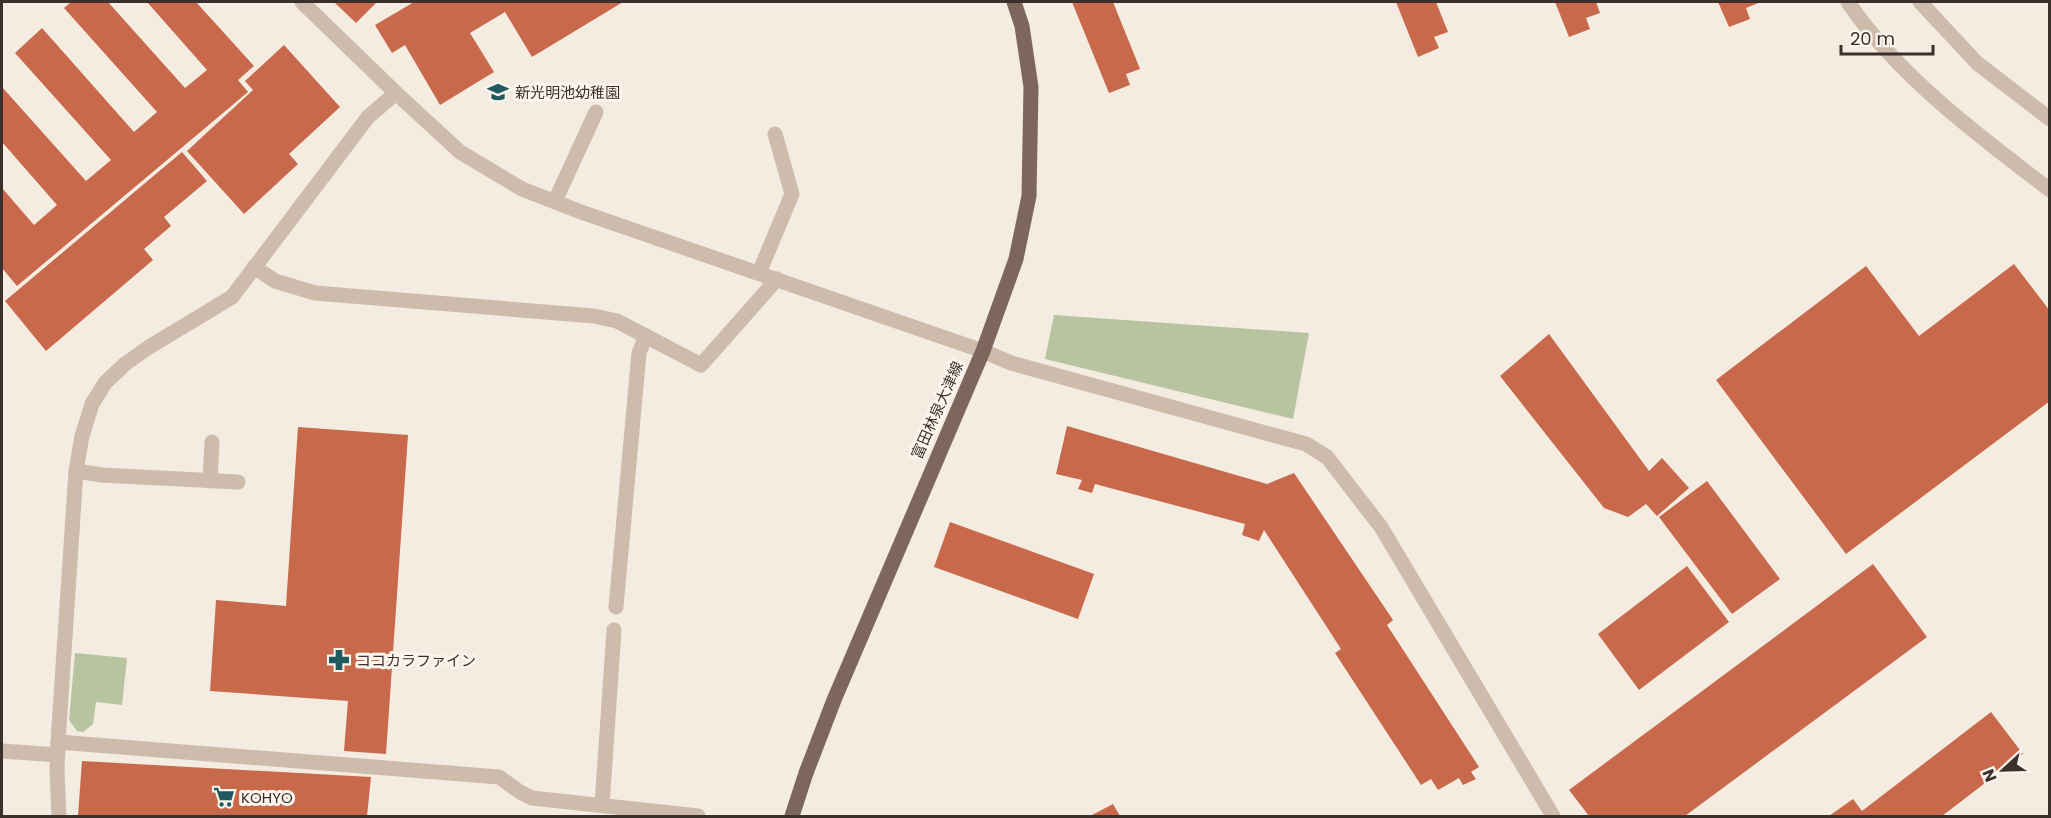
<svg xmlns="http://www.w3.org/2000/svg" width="2051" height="818" font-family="Poppins,'Noto Sans JP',sans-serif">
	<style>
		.green { fill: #b8c4a0 }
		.building { fill: #c8694b }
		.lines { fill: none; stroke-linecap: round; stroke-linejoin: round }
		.lane { stroke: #cdbbac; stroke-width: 15 }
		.street { stroke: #cdbbac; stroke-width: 15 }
		.primary { stroke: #7d675c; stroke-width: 15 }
		.labels { text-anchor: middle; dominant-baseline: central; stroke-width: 6; stroke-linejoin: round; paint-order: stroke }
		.poi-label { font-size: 15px; fill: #3b302b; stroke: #fbf5ee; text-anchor: start }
		.street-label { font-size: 15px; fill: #3b302b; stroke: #fbf5ee }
	</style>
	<rect width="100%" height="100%" fill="#f4ebe1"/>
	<g class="green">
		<path d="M 1054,315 L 1309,333 L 1293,419 L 1045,359 Z"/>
		<path d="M 75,653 L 127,658 L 122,705 L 96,702 L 93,724 L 83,732 L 77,731 L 69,720 Z"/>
	</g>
	<g class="building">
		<path d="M 71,2 L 108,2 L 185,88 L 207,70 L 147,2 L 196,2 L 254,66 L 238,80 L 248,92 L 17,286 L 2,268 L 2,188 L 34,225 L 57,205 L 2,142 L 2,87 L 86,181 L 111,160 L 15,53 L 42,28 L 134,132 L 157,112 L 64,8 Z"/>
		<path d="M 334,2 L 377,2 L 356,23 Z"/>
		<path d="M 414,2 L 623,2 L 532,57 L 505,12 L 470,33 L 494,72 L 440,105 L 405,45 L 392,53 L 375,25 Z"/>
		<path d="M 1072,2 L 1113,2 L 1140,69 L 1126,74 L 1130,85 L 1109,93 Z"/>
		<path d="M 1396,2 L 1436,2 L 1448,32 L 1434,37 L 1439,48 L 1418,57 Z"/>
		<path d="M 1555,2 L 1596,2 L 1600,13 L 1586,18 L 1590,29 L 1569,37 Z"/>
		<path d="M 1718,2 L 1761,2 L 1746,8 L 1750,19 L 1729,27 Z"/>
		<path d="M 284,45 L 340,107 L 289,154 L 298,164 L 244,214 L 187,151 L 253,90 L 245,81 Z"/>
		<path d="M 182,152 L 207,181 L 164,217 L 171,226 L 144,249 L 153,260 L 46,351 L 5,301 Z"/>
		<path d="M 2014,264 L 2050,311 L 2050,401 L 1846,554 L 1716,380 L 1866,266 L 1919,336 Z"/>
		<path d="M 1549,334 L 1649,471 L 1662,458 L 1689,488 L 1657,516 L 1646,504 L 1628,517 L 1604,508 L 1500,376 Z"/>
		<path d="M 1067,426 L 1267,484 L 1294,473 L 1393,620 L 1387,625 L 1479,767 L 1471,772 L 1476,779 L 1463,785 L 1459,778 L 1438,790 L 1431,779 L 1421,785 L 1335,653 L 1341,649 L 1264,530 L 1259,541 L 1242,535 L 1245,524 L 1095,484 L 1092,493 L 1078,489 L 1082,480 L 1056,474 Z"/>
		<path d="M 298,427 L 408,435 L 386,754 L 344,751 L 348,701 L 210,691 L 216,600 L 286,606 Z"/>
		<path d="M 1707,481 L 1780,579 L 1732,614 L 1659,517 Z"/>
		<path d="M 950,522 L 1094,574 L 1078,619 L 934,567 Z"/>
		<path d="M 1873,564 L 1927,637 L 1685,816 L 1589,816 L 1569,790 Z"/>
		<path d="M 1687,566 L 1729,622 L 1639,690 L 1598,634 Z"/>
		<path d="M 1991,712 L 2023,754 L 1942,816 L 1829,816 L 1853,799 L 1862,811 Z"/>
		<path d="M 82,761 L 371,777 L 367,816 L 78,816 Z"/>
		<path d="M 1113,804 L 1120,816 L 1090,816 Z"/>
	</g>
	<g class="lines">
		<g class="lane">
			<path d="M 1920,2 L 1977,63 L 2050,119"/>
			<path d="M 555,201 L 596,112"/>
			<path d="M 759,273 L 792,194 L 775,134"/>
			<path d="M 983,351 L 1011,363 L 1306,444 L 1327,457 L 1381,527 L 1553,816"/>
			<path d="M 602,805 L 614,630"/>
		</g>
		<g class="street">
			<path d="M 302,2 L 396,93 L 460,152 L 522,189 L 581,212 L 983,351"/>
			<path d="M 1848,2 C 1897,75 1980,137 2050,190"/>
			<path d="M 254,267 L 275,281 L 315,293 L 594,316 L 617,321 L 701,365 L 777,279"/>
			<path d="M 76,471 L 102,475 L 238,482"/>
			<path d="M 210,481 L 212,442"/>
			<path d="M 616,607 L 639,353 L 646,336"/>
			<path d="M 58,742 L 499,777 L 520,792 L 532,798 L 698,816"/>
			<path d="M 2,751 L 58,755"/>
			<path d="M 59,816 L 57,771 L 58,742 L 76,471 L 82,436 L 92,404 L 105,383 L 125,364 L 149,347 L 232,297 L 368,117 L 396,93"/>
		</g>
		<path class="primary" d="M 792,816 L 806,773 L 834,700 L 983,351 L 1016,259 L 1029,196 L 1031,87 L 1022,26 L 1014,2"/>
	</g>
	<defs>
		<symbol id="school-bare" viewBox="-9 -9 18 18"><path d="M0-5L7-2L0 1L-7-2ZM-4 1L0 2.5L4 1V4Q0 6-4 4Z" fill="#1f5a5e" stroke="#fbf5ee" stroke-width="2.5" paint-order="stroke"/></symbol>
		<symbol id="pharmacy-bare" viewBox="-9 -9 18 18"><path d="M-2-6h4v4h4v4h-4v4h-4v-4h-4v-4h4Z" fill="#1f5a5e" stroke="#fbf5ee" stroke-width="2.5" paint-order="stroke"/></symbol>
		<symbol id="supermarket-bare" viewBox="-9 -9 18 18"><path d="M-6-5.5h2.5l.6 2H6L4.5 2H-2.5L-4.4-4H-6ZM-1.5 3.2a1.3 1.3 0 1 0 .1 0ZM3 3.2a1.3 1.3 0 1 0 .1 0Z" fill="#1f5a5e" stroke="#fbf5ee" stroke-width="2.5" paint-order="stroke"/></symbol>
	</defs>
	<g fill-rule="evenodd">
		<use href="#school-bare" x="483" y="77" width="30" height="30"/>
		<use href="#pharmacy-bare" x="324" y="645" width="30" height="30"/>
		<use href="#supermarket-bare" x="209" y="782" width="30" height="30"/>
	</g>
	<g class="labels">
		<g class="poi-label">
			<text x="515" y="92">新光明池幼稚園</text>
			<text x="356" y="660">ココカラファイン</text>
			<text x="241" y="797">KOHYO</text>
		</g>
		<g class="street-label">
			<text transform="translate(937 410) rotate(-66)">富田林泉大津線</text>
		</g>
	</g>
	<rect width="2051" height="818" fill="none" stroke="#3b302b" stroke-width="6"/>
	<g transform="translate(2003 770) rotate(248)" stroke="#fbf5ee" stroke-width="4.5" paint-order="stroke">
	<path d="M0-4.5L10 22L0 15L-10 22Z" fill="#3b302b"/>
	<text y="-9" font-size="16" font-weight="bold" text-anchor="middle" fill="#3b302b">N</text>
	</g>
	<path d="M1841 45v9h92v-9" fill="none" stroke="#3b302b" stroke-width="3"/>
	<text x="1850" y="45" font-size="18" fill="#3b302b" stroke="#fbf5ee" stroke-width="4.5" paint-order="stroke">20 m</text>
</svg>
